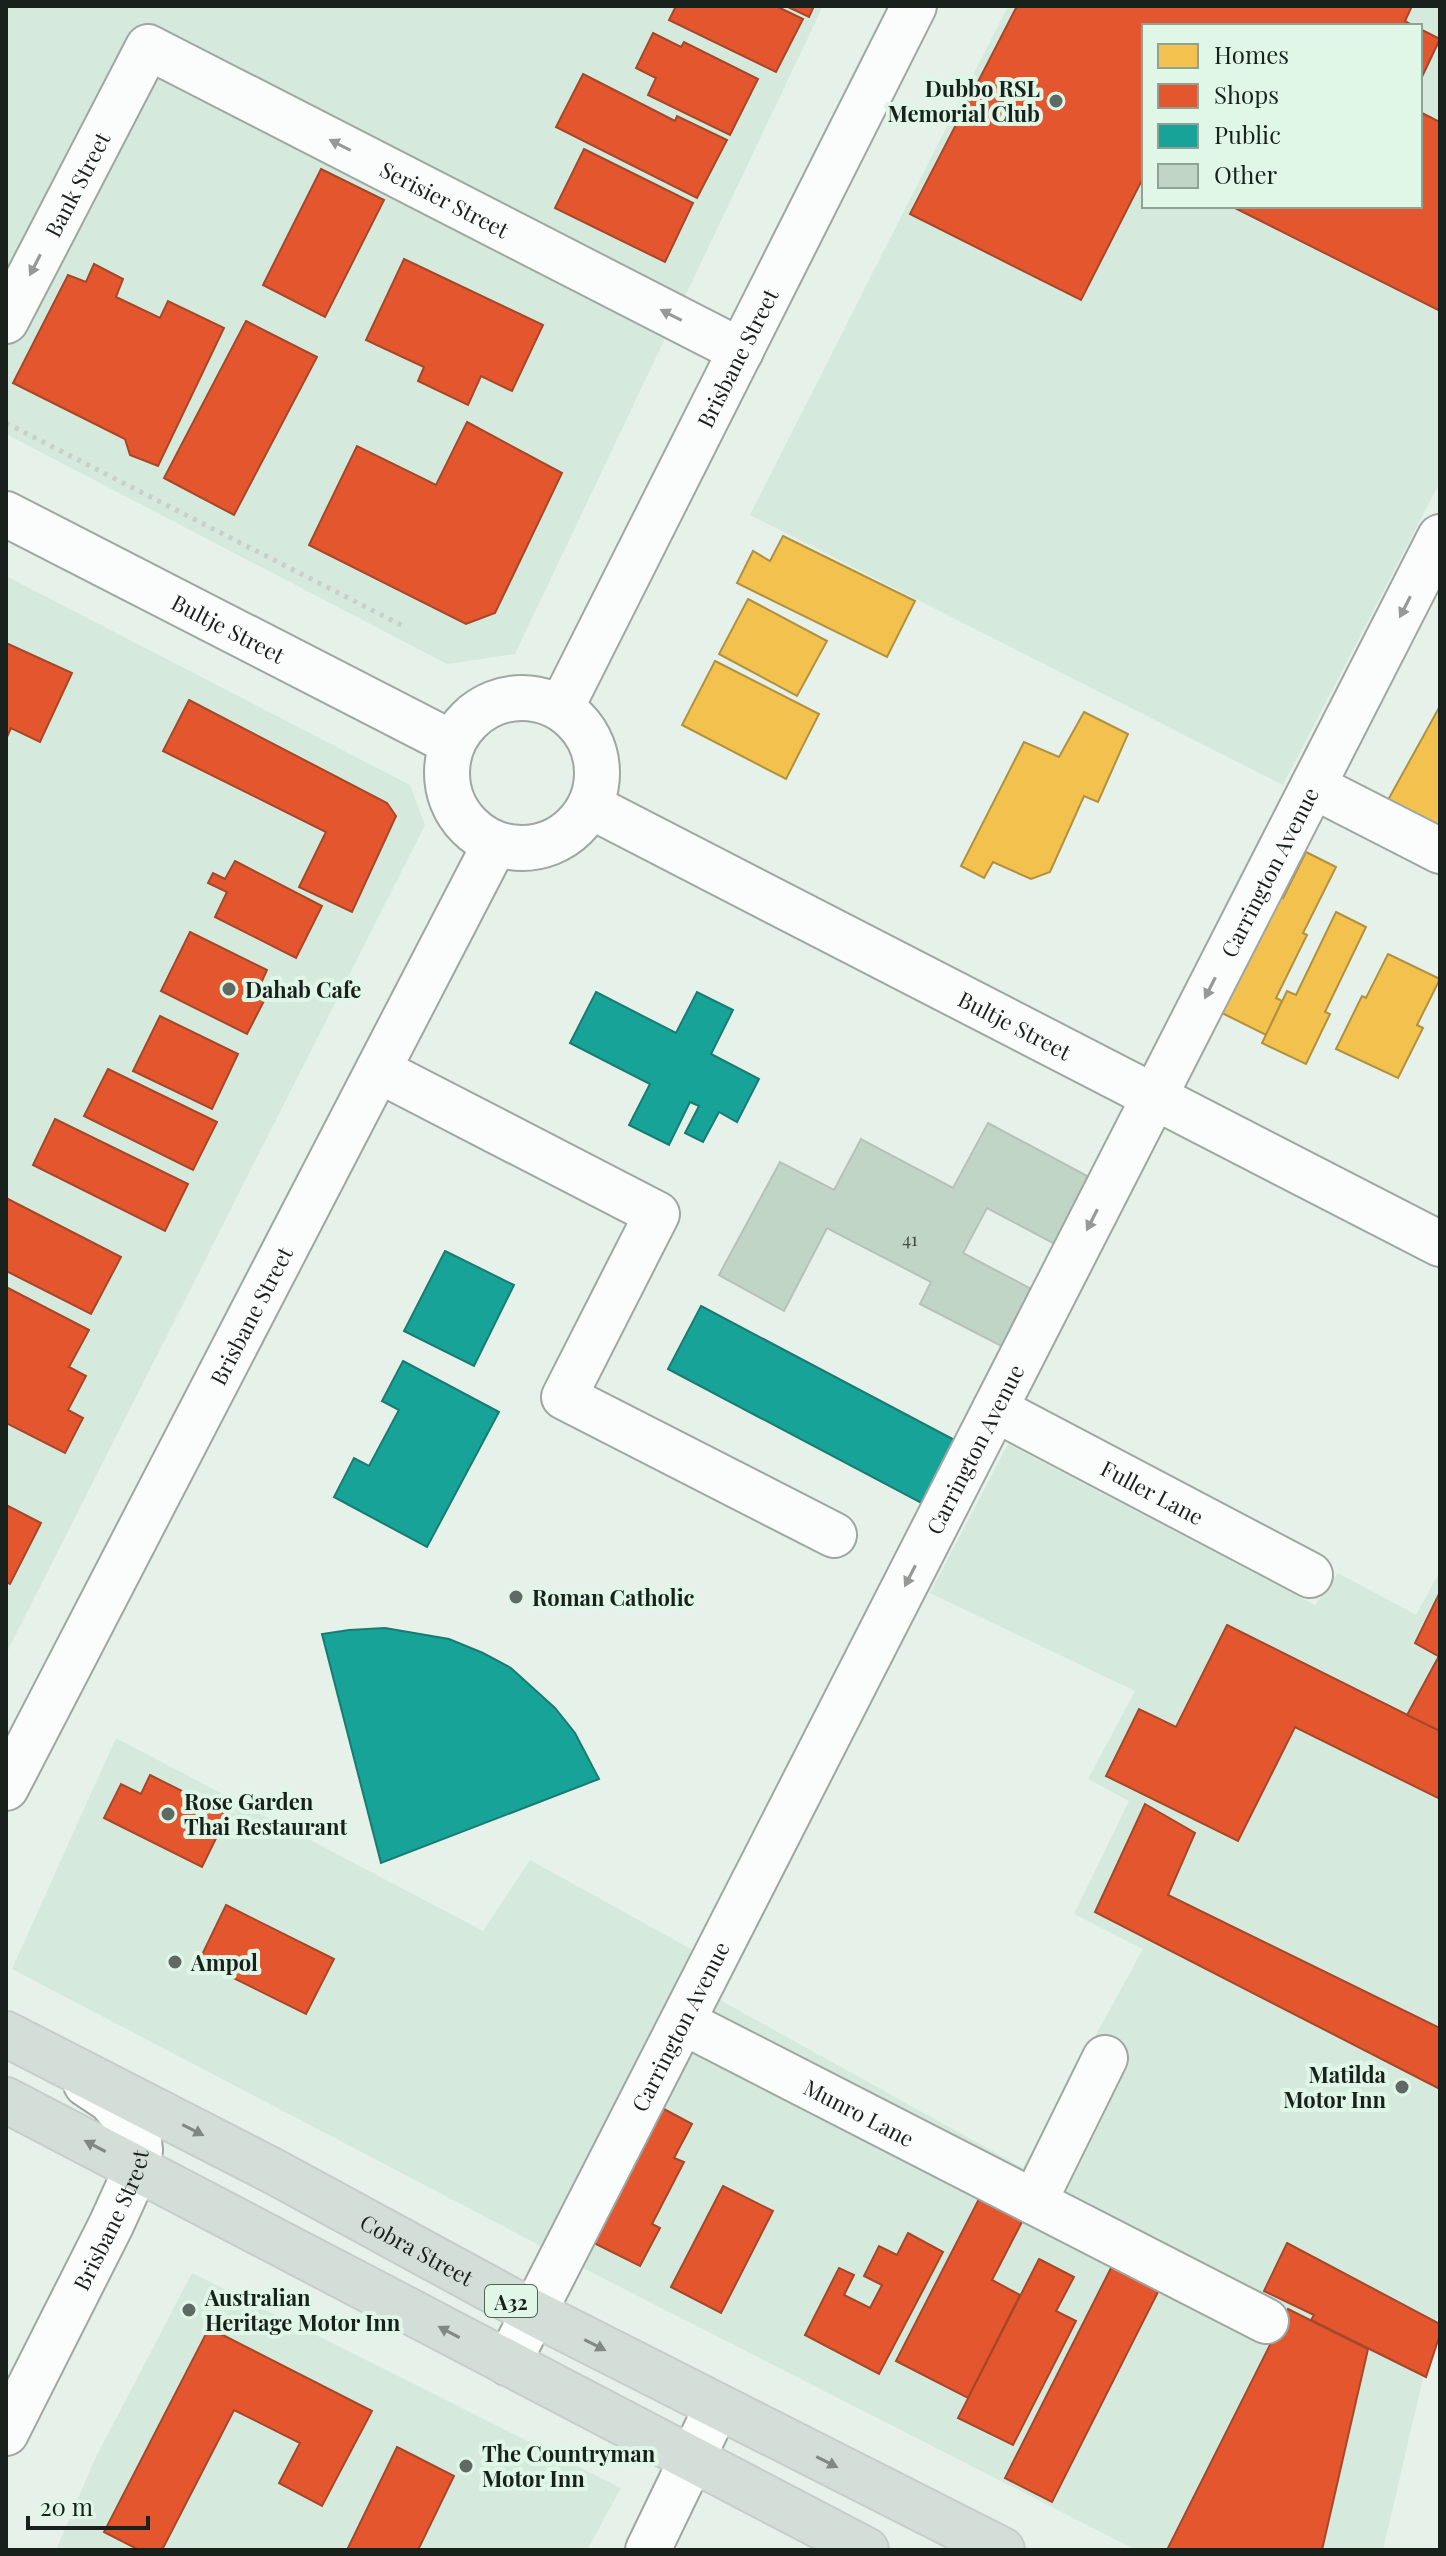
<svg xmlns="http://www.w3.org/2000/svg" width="1446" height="2556" font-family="'Playfair Display',serif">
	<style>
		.built { fill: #d5eadc; fill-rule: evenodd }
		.homes { fill: #f2c14e; stroke: #b1913f; stroke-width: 2 }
		.shops { fill: #e4572e; stroke: #a74729; stroke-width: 2 }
		.public { fill: #17a398; stroke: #187c73; stroke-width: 2 }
		.building { fill: #c1d5c7; stroke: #b7c1ba; stroke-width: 2 }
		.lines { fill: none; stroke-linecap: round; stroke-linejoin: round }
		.minor-casing { stroke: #9ea7a1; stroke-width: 48 }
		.highway-casing { stroke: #c7ceca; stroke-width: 48 }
		.path { stroke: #cacfcc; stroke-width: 5; stroke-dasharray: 4 6; stroke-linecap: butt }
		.minor { stroke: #fbfdfc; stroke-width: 44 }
		.highway { stroke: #d4ded8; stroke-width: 44 }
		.oneway { fill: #959a97 }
		.oneway2 { fill: #808983 }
		.poi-dot { fill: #606a64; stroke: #e0f6e7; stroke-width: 3 }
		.labels { text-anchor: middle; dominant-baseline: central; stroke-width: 8; stroke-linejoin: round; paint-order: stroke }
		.number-label { font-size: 18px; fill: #434e47 }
		.shield { fill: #e0f6e7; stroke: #556159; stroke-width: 2 }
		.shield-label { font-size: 20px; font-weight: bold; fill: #19211c }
		.poi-label { font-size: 22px; font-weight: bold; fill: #19211c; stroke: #e0f6e7; text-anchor: start }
		.street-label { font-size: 22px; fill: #19211c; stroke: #e0f6e7 }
	</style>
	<rect width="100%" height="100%" fill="#e5f1e9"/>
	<g class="built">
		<path d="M 6,6 L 823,6 L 515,654 L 447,664 L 6,434 Z"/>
		<path d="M 1008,6 L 1440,6 L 1440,482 L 1283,785 L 750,515 ZM 1144,26 L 1420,26 L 1420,206 L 1144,206 Z"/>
		<path d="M 6,576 L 410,785 L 425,825 L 6,1654 Z"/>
		<path d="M 1008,1444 L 1315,1605 L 1338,1573 L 1416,1615 L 1440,1571 L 1440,2305 L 1383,2550 L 1136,2550 L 577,2265 L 720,2000 L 1023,2168 L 1143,1949 L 1074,1914 L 1129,1801 L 1088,1779 L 1135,1691 L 930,1593 Z"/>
		<path d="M 116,1738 L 483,1931 L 530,1860 L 700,1954 L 541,2246 L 12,1969 Z"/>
		<path d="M 192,2273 L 621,2488 L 587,2550 L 56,2550 L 95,2459 Z"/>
	</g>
	<g class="homes">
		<path d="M 783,536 L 915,601 L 887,657 L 737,583 L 753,551 L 770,561 Z"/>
		<path d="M 748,599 L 827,641 L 797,696 L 719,654 Z"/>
		<path d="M 715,661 L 819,714 L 786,779 L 682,725 Z"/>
		<path d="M 1440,706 L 1440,827 L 1388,800 Z"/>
		<path d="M 1084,712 L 1128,734 L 1098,802 L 1084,796 L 1050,872 L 1031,879 L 993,862 L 984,878 L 961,866 L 1024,742 L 1059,757 Z"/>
		<path d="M 1306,852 L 1336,867 L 1303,933 L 1307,935 L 1276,998 L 1282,1001 L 1266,1035 L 1222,1013 L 1280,896 L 1283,898 Z"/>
		<path d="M 1336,912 L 1366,927 L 1325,1012 L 1330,1014 L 1306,1064 L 1262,1043 L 1287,991 L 1296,995 Z"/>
		<path d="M 1388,954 L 1440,979 L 1417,1025 L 1423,1028 L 1398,1078 L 1336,1049 L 1362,996 L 1366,998 Z"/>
	</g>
	<g class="shops">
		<path d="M 676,6 L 776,6 L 803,19 L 776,72 L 669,20 Z"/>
		<path d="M 786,6 L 814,6 L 809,17 Z"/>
		<path d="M 1017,6 L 1412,6 L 1405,21 L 1414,26 L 1144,26 L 1144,176 L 1081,300 L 910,214 Z"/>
		<path d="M 1420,29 L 1440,39 L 1420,81 Z"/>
		<path d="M 653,33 L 681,47 L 684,42 L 758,79 L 730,135 L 648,95 L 656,78 L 636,68 Z"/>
		<path d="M 583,74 L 675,121 L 677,116 L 727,140 L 697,198 L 556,127 Z"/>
		<path d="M 1420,112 L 1440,122 L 1440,311 L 1231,206 L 1420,206 Z"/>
		<path d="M 584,149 L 693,203 L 665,262 L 555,208 Z"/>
		<path d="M 321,169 L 384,200 L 325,317 L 263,285 Z"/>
		<path d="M 404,259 L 543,325 L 512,391 L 481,376 L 468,405 L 418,381 L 424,367 L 366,340 Z"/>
		<path d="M 94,264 L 123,279 L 116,297 L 160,318 L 168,301 L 224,328 L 158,466 L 130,455 L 125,439 L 13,383 L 68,275 L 86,282 Z"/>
		<path d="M 246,321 L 317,357 L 234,515 L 164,478 Z"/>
		<path d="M 467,422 L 562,473 L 495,613 L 466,624 L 309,545 L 357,446 L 436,485 Z"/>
		<path d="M 6,643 L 72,673 L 40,742 L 11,728 L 6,739 Z"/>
		<path d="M 189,700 L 387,803 L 396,816 L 352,912 L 299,887 L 326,832 L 163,751 Z"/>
		<path d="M 235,861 L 322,906 L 296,958 L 215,917 L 227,892 L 208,883 L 213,873 L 225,879 Z"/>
		<path d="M 190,932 L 267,970 L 256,994 L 265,999 L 247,1034 L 161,991 Z"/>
		<path d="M 160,1016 L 238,1054 L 212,1109 L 133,1071 Z"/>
		<path d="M 108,1069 L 217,1122 L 193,1170 L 84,1116 Z"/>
		<path d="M 55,1119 L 188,1184 L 165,1231 L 33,1165 Z"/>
		<path d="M 6,1198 L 121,1257 L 91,1314 L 6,1271 Z"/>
		<path d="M 6,1287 L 89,1330 L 69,1367 L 86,1376 L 68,1410 L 83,1418 L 65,1453 L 6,1423 Z"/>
		<path d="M 6,1505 L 41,1523 L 10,1584 L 6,1582 Z"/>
		<path d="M 1440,1592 L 1440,1657 L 1415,1643 Z"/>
		<path d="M 1227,1625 L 1440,1731 L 1440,1799 L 1295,1727 L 1238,1841 L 1106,1776 L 1139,1709 L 1176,1727 Z"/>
		<path d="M 1439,1656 L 1440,1657 L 1440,1731 L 1407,1715 Z"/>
		<path d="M 150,1775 L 228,1814 L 202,1867 L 104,1818 L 121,1784 L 141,1794 Z"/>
		<path d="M 1145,1804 L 1195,1833 L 1168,1895 L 1440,2028 L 1440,2089 L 1095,1912 Z"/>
		<path d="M 226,1905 L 334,1959 L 306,2014 L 199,1961 Z"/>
		<path d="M 662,2108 L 692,2124 L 674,2158 L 684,2162 L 652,2224 L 660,2228 L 640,2266 L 592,2242 Z"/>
		<path d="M 723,2186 L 773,2211 L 721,2313 L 671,2287 Z"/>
		<path d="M 982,2193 L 1025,2216 L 992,2280 L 1020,2295 L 968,2398 L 896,2361 Z"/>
		<path d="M 908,2233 L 943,2252 L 879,2374 L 805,2335 L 839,2268 L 854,2275 L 844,2295 L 870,2308 L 882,2285 L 864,2276 L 879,2246 L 897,2255 Z"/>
		<path d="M 1287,2243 L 1440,2324 L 1440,2334 L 1426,2377 L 1311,2320 L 1314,2315 L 1264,2291 Z"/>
		<path d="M 1039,2259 L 1074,2277 L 1056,2311 L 1076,2321 L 1013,2445 L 958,2418 Z"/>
		<path d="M 1114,2262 L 1161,2286 L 1052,2502 L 1005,2478 Z"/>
		<path d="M 1288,2309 L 1368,2349 L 1322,2550 L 1167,2550 Z"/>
		<path d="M 209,2328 L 372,2411 L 322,2506 L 279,2483 L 300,2443 L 234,2410 L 162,2550 L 139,2550 L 104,2532 Z"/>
		<path d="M 397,2447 L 454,2476 L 418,2550 L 347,2550 Z"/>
	</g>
	<g class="public">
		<path d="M 596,992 L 676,1033 L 697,992 L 733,1010 L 711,1054 L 759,1079 L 737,1122 L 719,1112 L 703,1142 L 685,1133 L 699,1106 L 690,1102 L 669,1145 L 629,1125 L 650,1084 L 570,1043 Z"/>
		<path d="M 445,1251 L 514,1285 L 474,1366 L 404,1331 Z"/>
		<path d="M 701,1306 L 962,1444 L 929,1507 L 668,1369 Z"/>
		<path d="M 403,1361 L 499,1412 L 427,1547 L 334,1497 L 354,1458 L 369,1466 L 399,1410 L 382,1401 Z"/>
		<path d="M 385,1628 L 449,1639 L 483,1653 L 511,1668 L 555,1708 L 575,1733 L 599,1779 L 381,1863 L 322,1634 L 349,1630 Z"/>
	</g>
	<path class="building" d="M 988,1123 L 1102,1184 L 1066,1250 L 987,1208 L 963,1253 L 1039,1293 L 1011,1351 L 920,1304 L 931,1282 L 827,1228 L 784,1311 L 719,1275 L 780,1162 L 834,1190 L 861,1139 L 953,1188 Z"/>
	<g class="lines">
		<defs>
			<g id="minor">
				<path id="s1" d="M 6,321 L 148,47 L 741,351"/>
				<path id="s2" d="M 6,514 L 452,743"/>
				<circle cx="522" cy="773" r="75"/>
				<path id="s3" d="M 561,708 L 914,6"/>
				<path d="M 1313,786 L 1440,851"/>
				<path id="s4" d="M 590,806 L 1440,1244"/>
				<path d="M 378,1070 L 657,1214 L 564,1397 L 834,1535"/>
				<path id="s5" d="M 995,1409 L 1310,1575"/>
				<path id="s6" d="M 6,1788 L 495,844"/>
				<path id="s7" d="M 683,2022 L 1266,2321"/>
				<path d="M 1034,2202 L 1105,2058"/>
				<path id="s8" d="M 508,2363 L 1440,537"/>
				<path id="s9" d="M 6,2433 L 111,2225 L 137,2168 L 140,2150 L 138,2133 L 110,2100 L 86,2084"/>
				<path d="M 648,2550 L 717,2407"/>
			</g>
			<g id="highway">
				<path id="s10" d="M 6,2034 L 273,2171 L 534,2313 L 1002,2550"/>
				<path d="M 6,2100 L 866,2550"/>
			</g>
		</defs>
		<use href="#minor" class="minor-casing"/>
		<use href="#highway" class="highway-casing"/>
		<path class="path" d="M 6,423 L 405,627"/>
		<use href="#minor" class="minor"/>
		<use href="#highway" class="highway"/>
	</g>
	<defs><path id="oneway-solid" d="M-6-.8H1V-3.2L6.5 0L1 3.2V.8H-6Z" transform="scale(2)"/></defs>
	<g class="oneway">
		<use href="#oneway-solid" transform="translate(340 145) rotate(-153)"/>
		<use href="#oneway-solid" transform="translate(35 265) rotate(117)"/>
		<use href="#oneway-solid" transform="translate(671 315) rotate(-153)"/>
		<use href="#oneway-solid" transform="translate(1405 607) rotate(117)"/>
		<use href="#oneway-solid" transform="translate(1210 988) rotate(117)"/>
		<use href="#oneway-solid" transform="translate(1092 1220) rotate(117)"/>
		<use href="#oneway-solid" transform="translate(910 1576) rotate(117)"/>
	</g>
	<g class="oneway2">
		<use href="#oneway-solid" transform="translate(193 2130) rotate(27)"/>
		<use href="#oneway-solid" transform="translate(95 2146) rotate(-152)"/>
		<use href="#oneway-solid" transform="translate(449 2332) rotate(-152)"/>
		<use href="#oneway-solid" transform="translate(595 2345) rotate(27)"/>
		<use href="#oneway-solid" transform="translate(827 2462) rotate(27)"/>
	</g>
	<g class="poi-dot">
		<circle cx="1056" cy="101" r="8"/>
		<circle cx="229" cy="989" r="8"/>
		<circle cx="516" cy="1597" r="8"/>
		<circle cx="168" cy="1814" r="8"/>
		<circle cx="175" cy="1962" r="8"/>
		<circle cx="1402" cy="2087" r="8"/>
		<circle cx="189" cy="2310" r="8"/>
		<circle cx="466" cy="2466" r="8"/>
	</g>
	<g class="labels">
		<g class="number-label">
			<text x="910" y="1239">41</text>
		</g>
		<rect class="shield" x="485" y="2285" width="52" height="32" rx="6"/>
		<g class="shield-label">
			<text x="511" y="2301">A32</text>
		</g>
		<g class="poi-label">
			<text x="1040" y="88" text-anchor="end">Dubbo RSL<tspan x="1040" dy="25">Memorial Club</tspan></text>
			<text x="245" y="989">Dahab Cafe</text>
			<text x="532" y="1597">Roman Catholic</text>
			<text x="184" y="1801">Rose Garden<tspan x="184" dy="25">Thai Restaurant</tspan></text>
			<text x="191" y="1962">Ampol</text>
			<text x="1386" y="2074" text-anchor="end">Matilda<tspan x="1386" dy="25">Motor Inn</tspan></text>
			<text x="205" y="2297">Australian<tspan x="205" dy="25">Heritage Motor Inn</tspan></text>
			<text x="482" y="2453">The Countryman<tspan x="482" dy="25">Motor Inn</tspan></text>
		</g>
		<g class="street-label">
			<text stroke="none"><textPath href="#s1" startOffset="154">Bank Street</textPath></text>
			<text stroke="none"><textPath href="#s1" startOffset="642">Serisier Street</textPath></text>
			<text stroke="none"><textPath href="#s3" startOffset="392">Brisbane Street</textPath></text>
			<text stroke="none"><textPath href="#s2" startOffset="250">Bultje Street</textPath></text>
			<text stroke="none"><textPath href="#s8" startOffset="1674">Carrington Avenue</textPath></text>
			<text stroke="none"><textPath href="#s4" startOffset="478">Bultje Street</textPath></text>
			<text stroke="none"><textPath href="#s6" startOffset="532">Brisbane Street</textPath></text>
			<text stroke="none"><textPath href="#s8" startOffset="1026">Carrington Avenue</textPath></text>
			<text stroke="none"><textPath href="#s5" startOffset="178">Fuller Lane</textPath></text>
			<text stroke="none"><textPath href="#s8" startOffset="378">Carrington Avenue</textPath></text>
			<text stroke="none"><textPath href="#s7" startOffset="198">Munro Lane</textPath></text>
			<text stroke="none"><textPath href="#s9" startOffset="238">Brisbane Street</textPath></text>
			<text stroke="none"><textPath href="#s10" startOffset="464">Cobra Street</textPath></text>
		</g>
	</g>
	<rect width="1446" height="2556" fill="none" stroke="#19211c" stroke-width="16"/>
	<rect x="1142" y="24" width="280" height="184" fill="#e0f6e7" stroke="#90a196" stroke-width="2"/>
	<rect x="1158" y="44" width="40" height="24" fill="#f2c14e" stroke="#90a196" stroke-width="2"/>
	<text x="1214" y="64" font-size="24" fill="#19211c">Homes</text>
	<rect x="1158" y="84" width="40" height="24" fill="#e4572e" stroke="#90a196" stroke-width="2"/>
	<text x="1214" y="104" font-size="24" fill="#19211c">Shops</text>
	<rect x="1158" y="124" width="40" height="24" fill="#17a398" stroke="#90a196" stroke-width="2"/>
	<text x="1214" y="144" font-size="24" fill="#19211c">Public</text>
	<rect x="1158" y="164" width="40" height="24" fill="#c1d5c7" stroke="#90a196" stroke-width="2"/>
	<text x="1214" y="184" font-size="24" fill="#19211c">Other</text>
	<path d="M28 2516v12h120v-12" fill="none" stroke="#19211c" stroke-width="4"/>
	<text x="40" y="2516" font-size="24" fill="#19211c" stroke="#e0f6e7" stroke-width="6" paint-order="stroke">20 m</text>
</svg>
